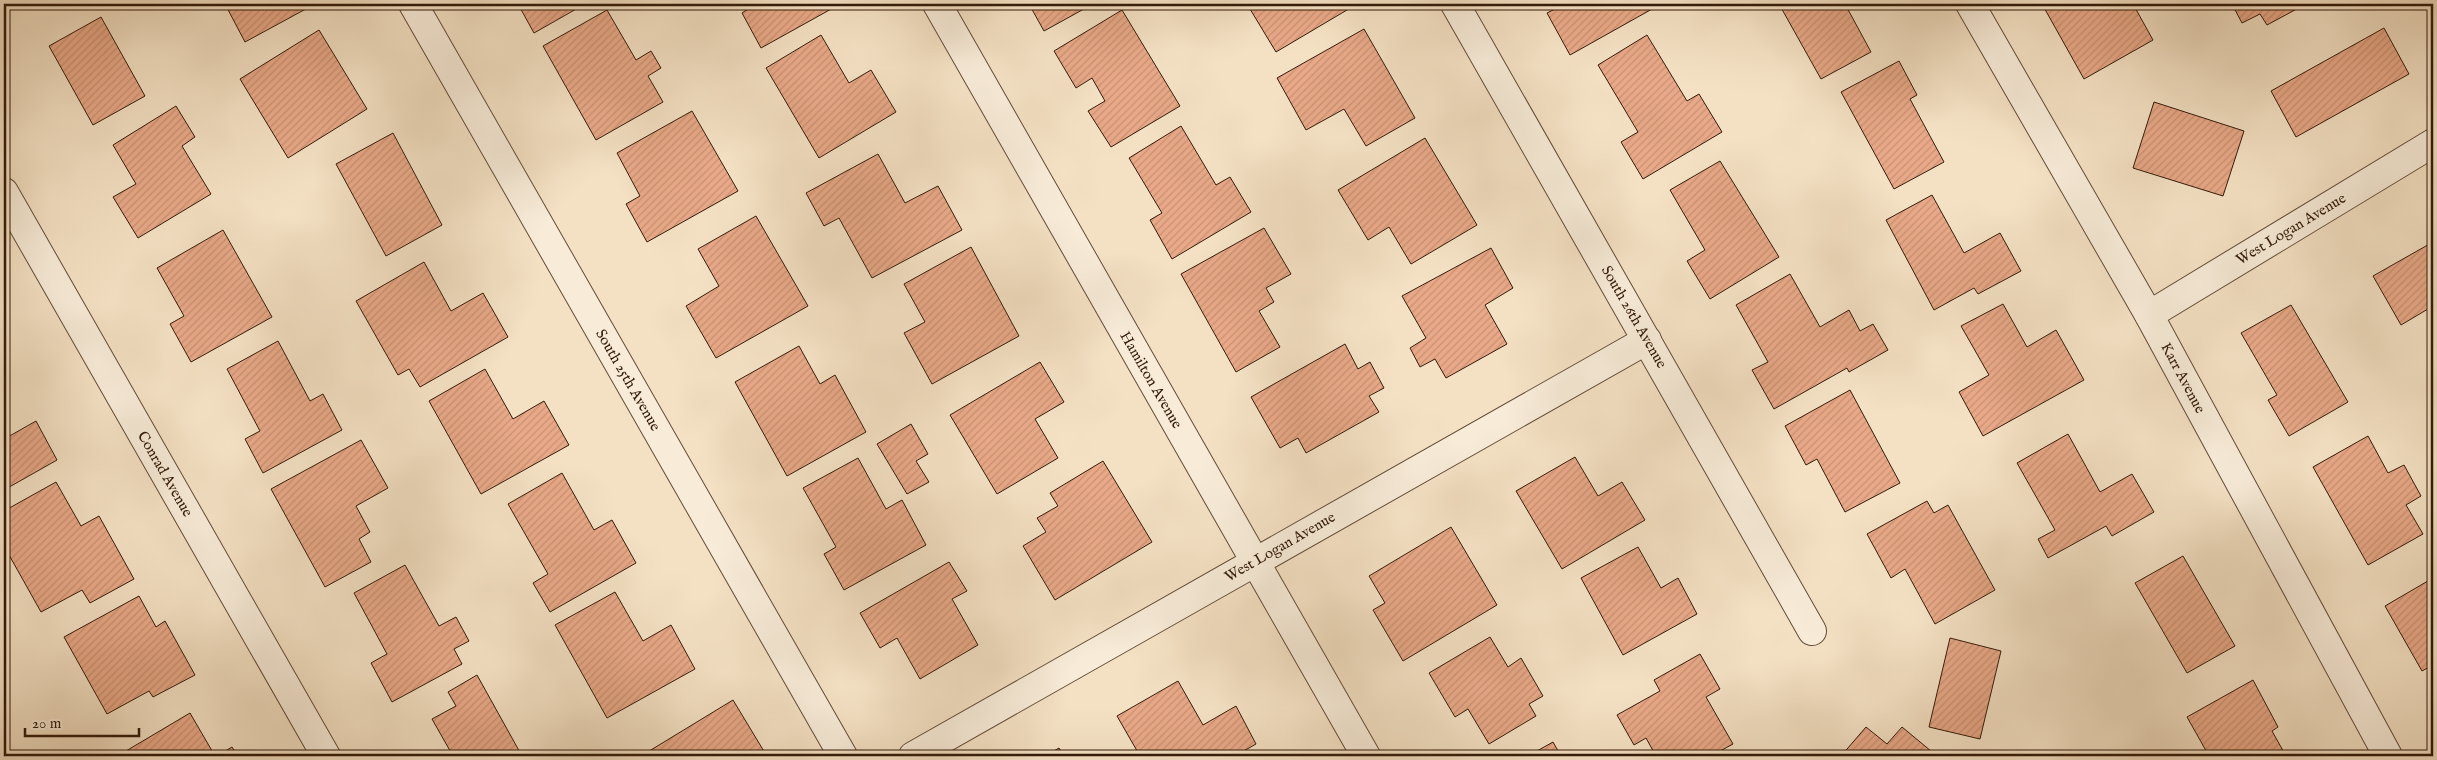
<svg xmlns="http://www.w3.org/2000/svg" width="2437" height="760" font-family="'IM FELL English',serif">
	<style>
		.building { fill: url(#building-hatch); stroke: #331b09 }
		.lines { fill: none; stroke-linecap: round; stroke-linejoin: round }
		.minor-casing { stroke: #634c38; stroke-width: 30 }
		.minor { stroke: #f8ecd9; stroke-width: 28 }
		.labels { text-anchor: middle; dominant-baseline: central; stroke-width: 4; stroke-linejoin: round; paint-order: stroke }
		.street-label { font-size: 15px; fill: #331b09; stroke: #f8ecd9 }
	</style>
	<defs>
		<pattern id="building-hatch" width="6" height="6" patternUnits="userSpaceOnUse" patternTransform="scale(1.25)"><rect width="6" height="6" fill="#e9a988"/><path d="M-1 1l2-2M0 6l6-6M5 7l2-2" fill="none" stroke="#c89174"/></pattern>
	</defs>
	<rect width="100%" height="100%" fill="#f4e1c4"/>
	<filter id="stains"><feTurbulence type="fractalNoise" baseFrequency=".004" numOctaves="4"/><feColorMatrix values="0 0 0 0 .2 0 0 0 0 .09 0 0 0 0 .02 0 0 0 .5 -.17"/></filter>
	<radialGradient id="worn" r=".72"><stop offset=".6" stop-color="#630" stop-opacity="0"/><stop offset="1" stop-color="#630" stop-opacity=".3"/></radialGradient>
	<g class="building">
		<path d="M 225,4 L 315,4 L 245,42 Z"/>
		<path d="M 518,4 L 585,4 L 534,33 Z"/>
		<path d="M 755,4 L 831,4 L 833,8 L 761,48 L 742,13 Z"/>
		<path d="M 1029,4 L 1093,4 L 1044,31 Z"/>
		<path d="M 1247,4 L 1351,4 L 1352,7 L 1276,52 Z"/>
		<path d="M 1565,4 L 1661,4 L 1570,55 L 1547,13 Z"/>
		<path d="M 1779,4 L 1845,4 L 1871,52 L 1821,79 Z"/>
		<path d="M 2042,4 L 2109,4 L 2113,10 L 2124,4 L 2133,4 L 2153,40 L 2084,79 Z"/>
		<path d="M 2232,4 L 2306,4 L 2267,25 L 2260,14 L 2242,23 Z"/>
		<path d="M 607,10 L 636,60 L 651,51 L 661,68 L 648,76 L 663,102 L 596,140 L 543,46 Z"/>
		<path d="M 1122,10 L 1180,106 L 1111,147 L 1088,111 L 1105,101 L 1092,78 L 1076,88 L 1054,51 Z"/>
		<path d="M 101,17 L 145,96 L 93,125 L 49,46 Z"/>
		<path d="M 2384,28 L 2409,74 L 2296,137 L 2271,91 Z"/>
		<path d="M 1364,29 L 1415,118 L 1366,146 L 1344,109 L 1306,130 L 1277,78 Z"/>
		<path d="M 319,30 L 367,109 L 288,158 L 240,79 Z"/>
		<path d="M 821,35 L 849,83 L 871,70 L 896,112 L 819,158 L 766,68 Z"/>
		<path d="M 1647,35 L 1687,101 L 1699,94 L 1722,132 L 1643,179 L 1621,142 L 1638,132 L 1598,65 Z"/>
		<path d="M 1899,61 L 1917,95 L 1910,99 L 1944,162 L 1894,189 L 1841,92 Z"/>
		<path d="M 2154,102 L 2244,131 L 2223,196 L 2133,168 Z"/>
		<path d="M 176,106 L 195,137 L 182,146 L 211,194 L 138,238 L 113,197 L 136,184 L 113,145 Z"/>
		<path d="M 692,111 L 738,191 L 647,242 L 626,204 L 640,196 L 617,153 Z"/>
		<path d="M 1181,126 L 1216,185 L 1230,177 L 1251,212 L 1172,259 L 1150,220 L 1162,213 L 1129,158 Z"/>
		<path d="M 393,133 L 442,225 L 386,256 L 336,164 Z"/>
		<path d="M 1425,138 L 1477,225 L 1411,264 L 1389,227 L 1368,240 L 1338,190 Z"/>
		<path d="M 878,154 L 905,203 L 938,186 L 962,230 L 872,278 L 839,218 L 824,226 L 806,193 Z"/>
		<path d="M 1720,161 L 1779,257 L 1710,299 L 1687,261 L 1705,250 L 1670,190 Z"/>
		<path d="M 1932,195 L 1964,253 L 2000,233 L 2021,271 L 1978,294 L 1974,288 L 1934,310 L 1886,220 Z"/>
		<path d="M 756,216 L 808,306 L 716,358 L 686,306 L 719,286 L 698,249 Z"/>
		<path d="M 1264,228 L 1291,274 L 1266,288 L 1274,302 L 1259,311 L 1280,347 L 1236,372 L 1181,274 Z"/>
		<path d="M 223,230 L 272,317 L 191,362 L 170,324 L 184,316 L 157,268 Z"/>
		<path d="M 2433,242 L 2433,306 L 2401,325 L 2373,276 Z"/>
		<path d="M 971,247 L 1019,336 L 932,384 L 904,333 L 925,322 L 904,284 Z"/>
		<path d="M 1491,248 L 1513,288 L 1485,305 L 1507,344 L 1446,378 L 1435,359 L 1420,367 L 1410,348 L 1426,338 L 1402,296 Z"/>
		<path d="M 424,262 L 451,311 L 483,293 L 508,337 L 420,387 L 409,369 L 398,375 L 356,301 Z"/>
		<path d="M 1790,274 L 1820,327 L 1849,310 L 1860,331 L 1873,324 L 1888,350 L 1849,372 L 1847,368 L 1774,409 L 1752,370 L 1768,362 L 1736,305 Z"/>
		<path d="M 2003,304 L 2027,347 L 2056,330 L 2084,380 L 1983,436 L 1959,392 L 1989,375 L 1961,326 Z"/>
		<path d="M 2291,305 L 2348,402 L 2289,436 L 2268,400 L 2277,395 L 2241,333 Z"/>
		<path d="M 278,341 L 310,401 L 323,394 L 342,430 L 263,473 L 245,439 L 260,431 L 227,369 Z"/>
		<path d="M 1345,344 L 1358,369 L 1370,362 L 1384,388 L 1369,396 L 1379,412 L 1306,453 L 1298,438 L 1280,448 L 1251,397 Z"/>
		<path d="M 799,346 L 820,384 L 835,375 L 866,432 L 787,476 L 735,382 Z"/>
		<path d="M 1040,362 L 1064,402 L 1035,419 L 1058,458 L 997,494 L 950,415 Z"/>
		<path d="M 485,369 L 513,419 L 544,401 L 569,445 L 481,494 L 429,401 Z"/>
		<path d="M 1850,390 L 1900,483 L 1845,512 L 1817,459 L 1806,465 L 1785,426 Z"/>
		<path d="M 36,421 L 57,460 L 4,490 L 4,434 L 6,438 Z"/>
		<path d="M 911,424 L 928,454 L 916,461 L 929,482 L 907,494 L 877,444 Z"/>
		<path d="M 2068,434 L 2100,492 L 2132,474 L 2154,512 L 2112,536 L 2106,526 L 2048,558 L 2038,539 L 2055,530 L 2017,463 Z"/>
		<path d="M 2368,436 L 2388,473 L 2404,465 L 2421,496 L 2406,505 L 2423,534 L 2368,565 L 2313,467 Z"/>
		<path d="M 361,440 L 388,488 L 356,506 L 370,532 L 359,539 L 371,562 L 325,587 L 271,489 Z"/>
		<path d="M 1575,457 L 1598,496 L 1622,482 L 1645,520 L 1562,569 L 1516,491 Z"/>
		<path d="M 858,458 L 886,509 L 902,500 L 926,545 L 844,590 L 824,554 L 836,547 L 803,488 Z"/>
		<path d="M 1103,461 L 1152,542 L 1055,600 L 1023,546 L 1046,532 L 1037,518 L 1058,506 L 1050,493 Z"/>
		<path d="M 562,473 L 594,530 L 612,520 L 636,563 L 550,612 L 533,583 L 548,574 L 508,504 Z"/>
		<path d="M 56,482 L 81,526 L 99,516 L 134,579 L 90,603 L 82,590 L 41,612 L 4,546 L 4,511 Z"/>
		<path d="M 1927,501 L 1934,513 L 1948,505 L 1995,590 L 1935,624 L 1905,569 L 1891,578 L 1867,534 Z"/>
		<path d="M 1451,527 L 1497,605 L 1403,661 L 1373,610 L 1385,603 L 1369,576 Z"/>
		<path d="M 1638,547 L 1661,588 L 1678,578 L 1697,614 L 1623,655 L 1581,578 Z"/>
		<path d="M 2183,556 L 2235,646 L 2187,673 L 2135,583 Z"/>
		<path d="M 949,562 L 967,591 L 952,599 L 978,645 L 920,679 L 897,638 L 880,648 L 860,613 Z"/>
		<path d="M 405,565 L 439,626 L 456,617 L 469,641 L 454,649 L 462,664 L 392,702 L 371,663 L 387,654 L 354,593 Z"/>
		<path d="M 2433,578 L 2433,669 L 2431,666 L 2422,671 L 2385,606 Z"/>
		<path d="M 615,592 L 643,641 L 671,625 L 695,669 L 607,718 L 555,625 Z"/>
		<path d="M 139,596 L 156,627 L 165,621 L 195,675 L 153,697 L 149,691 L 107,714 L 64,637 Z"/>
		<path d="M 1490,637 L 1508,667 L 1521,658 L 1543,696 L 1529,704 L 1536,716 L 1489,744 L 1468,709 L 1455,717 L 1429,673 Z"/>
		<path d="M 1950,638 L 2001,651 L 1980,739 L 1929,727 Z"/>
		<path d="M 1700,654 L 1720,689 L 1706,697 L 1733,744 L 1711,756 L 1656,756 L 1646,738 L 1634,745 L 1617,715 L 1660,691 L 1654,680 Z"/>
		<path d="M 477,675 L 522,756 L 453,756 L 432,719 L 456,706 L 448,692 Z"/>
		<path d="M 2253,680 L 2278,727 L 2272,731 L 2286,756 L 2209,756 L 2187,717 Z"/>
		<path d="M 1178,681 L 1203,725 L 1236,706 L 1256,744 L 1235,756 L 1140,756 L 1117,716 Z"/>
		<path d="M 733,700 L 765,753 L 760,756 L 641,756 Z"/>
		<path d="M 190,713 L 215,756 L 129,756 L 126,751 Z"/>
		<path d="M 1866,727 L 1887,744 L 1902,727 L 1937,756 L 1841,756 Z"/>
		<path d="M 1553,742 L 1561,756 L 1528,756 Z"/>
		<path d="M 232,747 L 238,756 L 217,756 Z"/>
		<path d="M 1059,748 L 1064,756 L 1045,756 Z"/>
	</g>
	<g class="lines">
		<defs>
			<g id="minor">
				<path d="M 413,4 L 843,756"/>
				<path d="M 937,4 L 1366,756"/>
				<path d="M 1455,4 L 1812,631"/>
				<path d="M 1970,4 L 2149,315 L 2388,756"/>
				<path d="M 4,192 L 326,756"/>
				<path d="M 2149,315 L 2433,143"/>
				<path d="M 913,756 L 1647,340"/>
			</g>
		</defs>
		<use href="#minor" class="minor-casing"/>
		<use href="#minor" class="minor"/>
	</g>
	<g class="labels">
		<g class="street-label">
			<text transform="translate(2291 229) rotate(-31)">West Logan Avenue</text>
			<text transform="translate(1634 317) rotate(60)">South 26th Avenue</text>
			<text transform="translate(2183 378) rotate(62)">Karr Avenue</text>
			<text transform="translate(628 380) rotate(60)">South 25th Avenue</text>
			<text transform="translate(1151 380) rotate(60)">Hamilton Avenue</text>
			<text transform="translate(165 474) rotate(60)">Conrad Avenue</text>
			<text transform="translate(1280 547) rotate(-30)">West Logan Avenue</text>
		</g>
	</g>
	<rect width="2437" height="760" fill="none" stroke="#f4e1c4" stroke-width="20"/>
	<rect x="5" y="5" width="2427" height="750" fill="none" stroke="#331b09" stroke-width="2.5"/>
	<rect x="10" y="10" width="2417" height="740" fill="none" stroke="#331b09"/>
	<path d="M25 728v8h114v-8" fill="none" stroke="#331b09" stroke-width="2.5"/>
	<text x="32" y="728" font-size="15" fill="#331b09" stroke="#f8ecd9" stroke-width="4" paint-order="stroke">20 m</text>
	<rect width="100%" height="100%" filter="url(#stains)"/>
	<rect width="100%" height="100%" fill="url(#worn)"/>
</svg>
